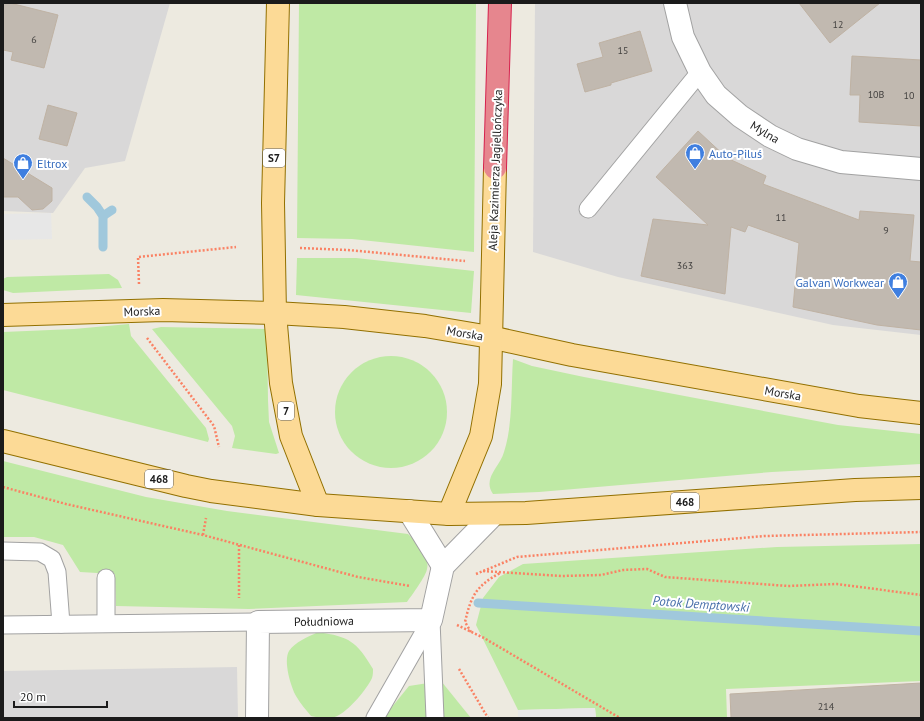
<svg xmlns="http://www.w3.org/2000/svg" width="924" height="721" font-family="'PT Sans',sans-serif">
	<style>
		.residential { fill: #d9d8d8 }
		.grass { fill: #bfe9a5 }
		.parking { fill: #e7e7e7 }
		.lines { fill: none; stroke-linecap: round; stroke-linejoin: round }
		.stream { stroke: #a0c8dc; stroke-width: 9 }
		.building { fill: #c1b9b0; stroke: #bfb2a3 }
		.service-casing { stroke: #a2a2a2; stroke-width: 19 }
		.minor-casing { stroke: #a2a2a2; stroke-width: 24 }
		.primary-casing { stroke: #927000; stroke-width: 24 }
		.motorway-casing { stroke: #d6224e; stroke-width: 24 }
		.path { stroke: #fa8264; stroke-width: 2.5; stroke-dasharray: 2 2; stroke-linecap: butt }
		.service { stroke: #fff; stroke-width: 17 }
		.minor { stroke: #fff; stroke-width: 22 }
		.primary { stroke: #fcda96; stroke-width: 22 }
		.motorway { stroke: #e6868e; stroke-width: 22 }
		.labels { text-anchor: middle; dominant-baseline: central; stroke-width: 4; stroke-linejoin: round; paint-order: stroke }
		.number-label { font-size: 10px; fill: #444240 }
		.shield { fill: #fff; stroke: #5f5f5f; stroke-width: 1 }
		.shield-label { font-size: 11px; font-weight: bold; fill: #1b1b1b }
		.street-label { font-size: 12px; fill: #1b1b1b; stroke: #fff }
		.shop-label { font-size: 12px; fill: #366cbe; stroke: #fff; text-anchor: start }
		.water-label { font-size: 13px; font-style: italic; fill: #486faa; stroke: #fff }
	</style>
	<rect width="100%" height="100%" fill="#edeae0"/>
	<g class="residential">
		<path d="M 3,3 L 170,3 L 125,161 L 85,168 L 53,213 L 3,211 Z"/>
		<path d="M 535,3 L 921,3 L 921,335 L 833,325 L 618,277 L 533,252 Z"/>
		<path d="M 237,667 L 238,718 L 3,718 L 3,671 Z"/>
	</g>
	<g class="grass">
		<path d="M 299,3 L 476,3 L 474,252 L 352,239 L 297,238 Z"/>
		<path d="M 297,258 L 356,258 L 474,271 L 471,313 L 296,295 Z"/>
		<path d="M 109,274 L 118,280 L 122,288 L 13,293 L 3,290 L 3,279 L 7,277 Z"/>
		<path d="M 129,324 L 131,336 L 206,428 L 209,439 L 208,442 L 3,390 L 3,332 L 74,329 Z"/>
		<path d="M 161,327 L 267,329 L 268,400 L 269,422 L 279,453 L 276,454 L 232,448 L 235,436 L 232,426 L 152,329 Z"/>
		<circle cx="391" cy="412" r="56"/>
		<path d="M 513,359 L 532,366 L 584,377 L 838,425 L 921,434 L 921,464 L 772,472 L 539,492 L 493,494 C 482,478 500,467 504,452 C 513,425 511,388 513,359 Z"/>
		<path d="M 3,461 L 146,497 L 227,511 L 408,534 C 417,542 430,557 427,569 C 426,576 412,595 407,602 L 249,609 L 116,606 L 115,574 L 80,572 L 63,545 L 34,537 L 3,537 Z"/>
		<path d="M 921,544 L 921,681 L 726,689 L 727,718 L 596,718 L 595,708 L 518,710 L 476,625 L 483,598 L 499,577 L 523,564 L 777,547 Z"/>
		<path d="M 318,632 C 350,637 356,641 373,669 C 373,672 373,675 372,678 C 367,689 350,709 339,715 C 331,720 320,718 311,716 C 306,710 300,703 296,696 C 291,687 283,661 289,651 C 295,642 308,637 318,632 Z"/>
		<path d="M 441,681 L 471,718 L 383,718 L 409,686 Z"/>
	</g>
	<g class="parking">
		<path d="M 51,213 L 52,239 L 3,240 L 3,214 Z"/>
		<path d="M 595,708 L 596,718 L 518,718 L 518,710 Z"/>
	</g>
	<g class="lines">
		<g class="stream">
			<path d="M 87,197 L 97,207 L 103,216 L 103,247"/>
			<path d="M 103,216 L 112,210"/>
			<path d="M 478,603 L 921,631"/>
		</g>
	</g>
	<g class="building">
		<path d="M 3,3 L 10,3 L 58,15 L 44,68 L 11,60 L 13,52 L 3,50 Z"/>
		<path d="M 799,3 L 880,3 L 830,43 Z"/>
		<path d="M 640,31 L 652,71 L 611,83 L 611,85 L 585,92 L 577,64 L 603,57 L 599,43 Z"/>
		<path d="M 852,56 L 921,60 L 921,126 L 859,122 L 860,95 L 850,95 Z"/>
		<path d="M 48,105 L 77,113 L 67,146 L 39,139 Z"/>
		<path d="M 698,131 L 727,158 L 766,176 L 763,184 L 859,220 L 860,211 L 914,215 L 910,261 L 921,262 L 921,330 L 877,325 L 793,307 L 799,243 L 748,225 L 745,232 L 731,227 L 725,294 L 641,276 L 653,219 L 708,225 L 656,177 Z"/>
		<path d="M 3,158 L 52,188 L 52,201 L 43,209 L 32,210 L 18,197 L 3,197 Z"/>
		<path d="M 921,683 L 921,718 L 731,718 L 730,694 Z"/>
	</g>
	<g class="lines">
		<defs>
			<g id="service">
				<path d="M 588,209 L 700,72"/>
				<path d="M 3,551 L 40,552 L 52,559 L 57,572 L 61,624"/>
				<path d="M 106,578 L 106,623"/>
				<path d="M 431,620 L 435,718"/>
				<path d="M 3,625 L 258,622"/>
				<path d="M 375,718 L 431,620"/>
			</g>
			<g id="minor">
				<path d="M 675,3 L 683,37 L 700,72 L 716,95 L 740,116 L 770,136 L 797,149 L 841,162 L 921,169"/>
				<path d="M 409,511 L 443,566"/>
				<path d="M 257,718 L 258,622 L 431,620 L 443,566 L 494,514"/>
			</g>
			<g id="primary">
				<path d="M 278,3 L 273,203 L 275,313 L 281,383 L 291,436 L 318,505"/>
				<path d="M 3,315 L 163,310 L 275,313 L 344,317 L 425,326 L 490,337 L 572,355 L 859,406 L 921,413"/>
				<path d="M 3,441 L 186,486 L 211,491 L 318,505 L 449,514 L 526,513 L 855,490 L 921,488"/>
				<path d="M 449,514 L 481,436 L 490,384 L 495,168"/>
			</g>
			<path id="motorway" d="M 495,168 L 500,3"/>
		</defs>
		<use href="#service" class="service-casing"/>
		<use href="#minor" class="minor-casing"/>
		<use href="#primary" class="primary-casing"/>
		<use href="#motorway" class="motorway-casing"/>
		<g class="path">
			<path d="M 300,248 L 348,250 L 465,261"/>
			<path d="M 139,284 L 138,257 L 236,247"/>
			<path d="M 147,338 L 214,426 L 219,447"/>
			<path d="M 3,487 L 66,504 L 203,535 L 358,577 L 410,586"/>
			<path d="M 203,535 L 206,518"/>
			<path d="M 239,545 L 239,598"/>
			<path d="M 483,571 L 561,576 L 601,575 L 623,570 L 647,569 L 665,577 L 788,586 L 837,584 L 921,595"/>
			<path d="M 476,574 L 517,557 L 765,536 L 921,532"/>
			<path d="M 457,625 L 484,638 L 620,718"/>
			<path d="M 471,632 L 465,622 C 471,596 476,586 500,573"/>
			<path d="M 459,669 L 488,718"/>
		</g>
		<use href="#service" class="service"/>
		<use href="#minor" class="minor"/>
		<use href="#primary" class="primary"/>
		<use href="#motorway" class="motorway"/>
	</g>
	<defs>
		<symbol id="shop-pin" viewBox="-11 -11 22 30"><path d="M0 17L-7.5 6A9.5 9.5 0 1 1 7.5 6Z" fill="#3f7fe0" stroke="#fff"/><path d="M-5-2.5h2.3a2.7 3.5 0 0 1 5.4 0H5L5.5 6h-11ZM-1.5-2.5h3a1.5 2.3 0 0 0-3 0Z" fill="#fff"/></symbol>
	</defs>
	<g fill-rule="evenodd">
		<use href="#shop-pin" x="684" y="142" width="22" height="30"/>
		<use href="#shop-pin" x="12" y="152" width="22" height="30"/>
		<use href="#shop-pin" x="887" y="271" width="22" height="30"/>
	</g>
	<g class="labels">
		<g class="number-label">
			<text x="838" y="24">12</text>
			<text x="34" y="39">6</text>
			<text x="623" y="50">15</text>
			<text x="876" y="94">10B</text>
			<text x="909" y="95">10</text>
			<text x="781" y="217">11</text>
			<text x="886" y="230">9</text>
			<text x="685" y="265">363</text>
			<text x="826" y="706">214</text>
		</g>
		<g class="shield">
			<rect x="263" y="149" width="22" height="18" rx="3"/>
			<rect x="278" y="402" width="16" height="18" rx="3"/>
			<rect x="145" y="470" width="28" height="18" rx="3"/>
			<rect x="671" y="493" width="28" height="18" rx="3"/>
		</g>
		<g class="shield-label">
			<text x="274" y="158">S7</text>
			<text x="286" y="411">7</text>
			<text x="159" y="479">468</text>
			<text x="685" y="502">468</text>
		</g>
		<g class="street-label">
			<text transform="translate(765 132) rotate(31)">Mylna</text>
			<text transform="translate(495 170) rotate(-88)">Aleja Kazimierza Jagiellończyka</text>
			<text transform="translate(142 311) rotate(-2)">Morska</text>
			<text transform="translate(465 333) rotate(10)">Morska</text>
			<text transform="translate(783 393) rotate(10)">Morska</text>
			<text transform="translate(324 621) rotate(-1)">Południowa</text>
		</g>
		<g class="shop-label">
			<text x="709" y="153">Auto-Piluś</text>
			<text x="37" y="163">Eltrox</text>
			<text x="884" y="282" text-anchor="end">Galvan Workwear</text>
		</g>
		<g class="water-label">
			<text transform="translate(701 604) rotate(4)">Potok Demptowski</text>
		</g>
	</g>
	<rect width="924" height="721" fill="none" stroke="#1b1b1b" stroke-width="8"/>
	<path d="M14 701v6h93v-6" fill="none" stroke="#1b1b1b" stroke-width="2"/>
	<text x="20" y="701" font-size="12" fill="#1b1b1b" stroke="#ffffff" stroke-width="3" paint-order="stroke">20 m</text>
</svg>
